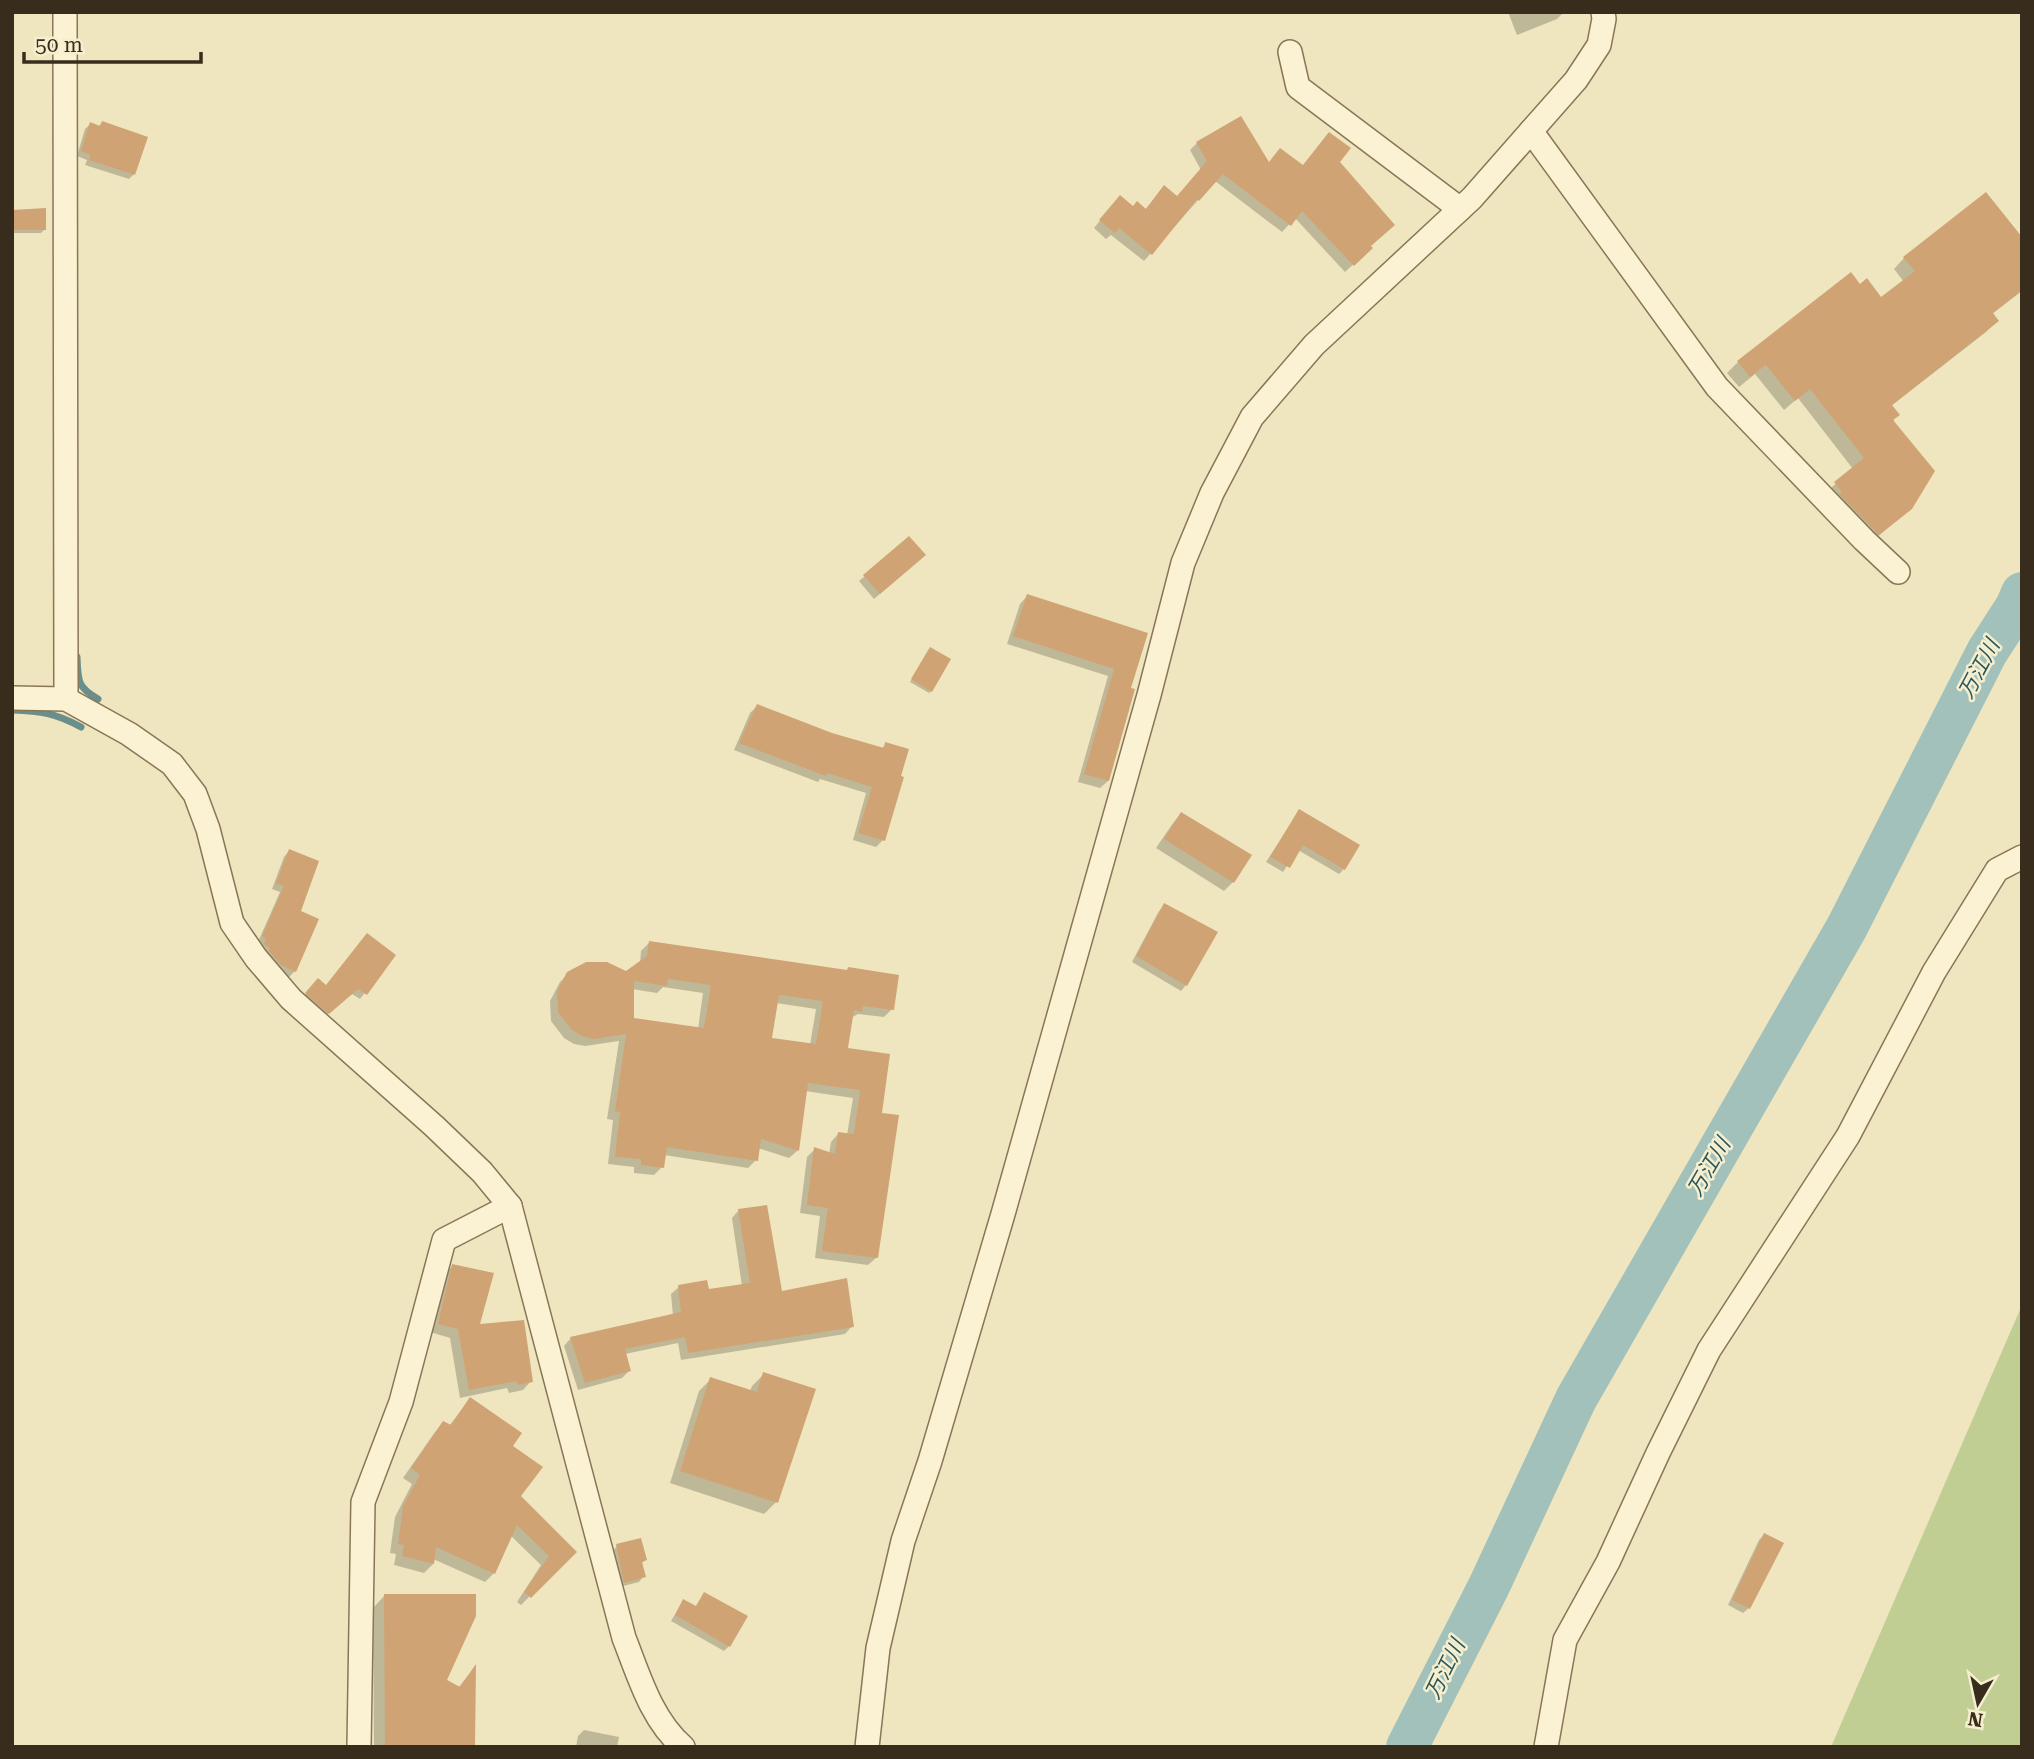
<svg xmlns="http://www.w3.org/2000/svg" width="2034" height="1759" font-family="'Roboto Serif','Noto Sans JP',serif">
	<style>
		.green { fill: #c1ce93 }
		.shadow { fill: #0003; fill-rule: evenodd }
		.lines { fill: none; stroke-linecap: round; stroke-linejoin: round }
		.stream { stroke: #6a8f8a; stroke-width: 7 }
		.river { stroke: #a3c1bb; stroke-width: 42 }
		.building { fill: #cfa374; fill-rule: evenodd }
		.minor-casing { stroke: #897657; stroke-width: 26 }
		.minor { stroke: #faf2d3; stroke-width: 23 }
		.labels { text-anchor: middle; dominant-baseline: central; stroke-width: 5; stroke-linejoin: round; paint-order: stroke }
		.water-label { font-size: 21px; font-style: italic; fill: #2b5658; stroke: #f6efcf }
	</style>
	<rect width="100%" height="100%" fill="#efe6bf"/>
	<path class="green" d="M 2022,1305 L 2022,1747 L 1831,1747 Z"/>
	<g class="shadow">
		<path d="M 1508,12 L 1564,12 L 1557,19 L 1517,35 Z"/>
		<path d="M 102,123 L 134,174 L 129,179 L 85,165 L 87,160 L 77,156 L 85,129 L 90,124 L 98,127 Z"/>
		<path d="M 1197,143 L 1268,164 L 1302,167 L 1338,162 L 1371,248 L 1345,272 L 1295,218 L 1282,232 L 1215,181 L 1144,261 L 1111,235 L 1106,239 L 1094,228 L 1113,205 L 1145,210 L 1157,195 L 1177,198 L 1201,170 L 1190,150 Z"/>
		<path d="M 12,211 L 45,229 L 41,233 L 12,233 Z"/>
		<path d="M 2022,240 L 2022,291 L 1992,314 L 1997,321 L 1986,332 L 1891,406 L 1911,508 L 1868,545 L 1824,494 L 1853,469 L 1798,398 L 1784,410 L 1755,374 L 1739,387 L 1727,373 L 1738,362 L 1860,286 L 1881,300 L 1904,282 L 1894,269 L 1904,258 Z"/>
		<path d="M 918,561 L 874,599 L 859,581 L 865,576 Z"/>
		<path d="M 1027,596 L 1146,634 L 1128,689 L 1108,781 L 1100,788 L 1078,782 L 1108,676 L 1007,644 L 1020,604 Z"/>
		<path d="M 928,651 L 931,691 L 929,693 L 910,682 Z"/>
		<path d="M 757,706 L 832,735 L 881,749 L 886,744 L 883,840 L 876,847 L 853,840 L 866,793 L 820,779 L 818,782 L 734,750 L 750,713 Z"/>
		<path d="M 1299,811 L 1344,869 L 1339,874 L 1298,850 L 1283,872 L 1266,862 Z"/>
		<path d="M 1181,814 L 1233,882 L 1224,891 L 1156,848 L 1173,823 Z"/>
		<path d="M 289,851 L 295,971 L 289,977 L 275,970 L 259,950 L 262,944 L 258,942 L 280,892 L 272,889 L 284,857 Z"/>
		<path d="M 1165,905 L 1186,985 L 1181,991 L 1132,962 L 1159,911 Z"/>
		<path d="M 649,943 L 892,1009 L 884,1017 L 858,1014 L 851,1018 L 846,1049 L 880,1114 L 877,1257 L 868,1265 L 815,1258 L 820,1216 L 800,1213 L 807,1157 L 815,1149 L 829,1154 L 831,1142 L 839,1133 L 847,1135 L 853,1098 L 805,1091 L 797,1151 L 789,1158 L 758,1148 L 756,1160 L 748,1168 L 664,1155 L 662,1167 L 654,1175 L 634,1173 L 634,1167 L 608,1164 L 613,1120 L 607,1119 L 619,1041 L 585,1046 L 574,1044 L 564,1038 L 551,1021 L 550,1001 L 560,982 L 568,974 L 626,973 L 640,963 L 641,951 ZM 663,987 L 703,993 L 698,1029 L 632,1020 L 632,989 L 657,993 ZM 776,1003 L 816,1009 L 810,1045 L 770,1040 Z"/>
		<path d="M 394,955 L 360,999 L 352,994 L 323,1018 L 301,999 L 318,981 L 326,987 Z"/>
		<path d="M 739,1210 L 780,1293 L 852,1326 L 845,1334 L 681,1360 L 678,1343 L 625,1354 L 629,1371 L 622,1378 L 578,1390 L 564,1346 L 571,1338 L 673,1316 L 671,1294 L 679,1287 L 707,1291 L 742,1286 L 732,1218 Z"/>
		<path d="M 453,1266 L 478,1326 L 531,1381 L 523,1390 L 509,1393 L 507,1388 L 460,1398 L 450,1338 L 430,1332 L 444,1274 Z"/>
		<path d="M 764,1374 L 776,1502 L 764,1514 L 670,1483 L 699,1391 L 711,1379 L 750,1391 L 752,1386 Z"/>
		<path d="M 470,1399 L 511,1446 L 519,1496 L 574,1552 L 521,1605 L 517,1602 L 541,1565 L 511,1536 L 494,1573 L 485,1582 L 433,1559 L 433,1564 L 424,1573 L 394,1565 L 396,1554 L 390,1553 L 395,1517 L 412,1484 L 403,1478 L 435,1432 L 444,1423 L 449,1426 Z"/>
		<path d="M 1764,1535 L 1749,1608 L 1743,1613 L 1728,1605 L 1759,1540 Z"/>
		<path d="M 617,1546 L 645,1560 L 641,1564 L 644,1576 L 639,1582 L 619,1587 L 612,1552 Z"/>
		<path d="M 704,1594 L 729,1646 L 724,1651 L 671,1621 L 683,1601 L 695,1608 Z"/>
		<path d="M 384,1596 L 445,1681 L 458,1688 L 474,1668 L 474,1747 L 374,1747 L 373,1608 Z"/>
		<path d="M 584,1730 L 619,1737 L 617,1747 L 576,1747 L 578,1736 Z"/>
	</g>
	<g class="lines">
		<g class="stream">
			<path d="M 77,657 C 78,681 77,687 98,699"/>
			<path d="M 12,710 C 41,711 55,713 81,727"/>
		</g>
		<path class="river" d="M 1407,1747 L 1489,1586 L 1576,1399 L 1847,927 L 1987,652 L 2016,607 L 2022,593"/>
	</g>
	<g class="building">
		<path d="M 1241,116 L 1269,162 L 1280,148 L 1303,165 L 1329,132 L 1351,148 L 1340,162 L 1395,225 L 1371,246 L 1373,248 L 1354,266 L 1302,211 L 1291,226 L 1223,174 L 1199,201 L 1197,199 L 1152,255 L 1119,228 L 1115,233 L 1099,220 L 1120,195 L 1133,206 L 1137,201 L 1146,209 L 1164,185 L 1177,196 L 1207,161 L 1196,142 Z"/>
		<path d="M 102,121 L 148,137 L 135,175 L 89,160 L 91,155 L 81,151 L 90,122 L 100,126 Z"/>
		<path d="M 1986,192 L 2022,237 L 2022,290 L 1993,313 L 1999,321 L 1892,405 L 1900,415 L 1893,420 L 1935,471 L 1912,509 L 1879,535 L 1839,494 L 1842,492 L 1834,482 L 1864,458 L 1810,389 L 1795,401 L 1766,365 L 1750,377 L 1737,361 L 1851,272 L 1860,284 L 1867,278 L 1881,297 L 1915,271 L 1903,257 Z"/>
		<path d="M 46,208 L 46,230 L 12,230 L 12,210 Z"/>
		<path d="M 909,536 L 926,555 L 880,594 L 863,575 Z"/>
		<path d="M 1027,594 L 1148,633 L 1131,688 L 1135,689 L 1109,781 L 1084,774 L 1114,669 L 1013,636 Z"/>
		<path d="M 930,647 L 951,659 L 932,692 L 911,679 Z"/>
		<path d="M 757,704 L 832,733 L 884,748 L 885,742 L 909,749 L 901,776 L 904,777 L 885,841 L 858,833 L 872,787 L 827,773 L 826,776 L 739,743 Z"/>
		<path d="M 1299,809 L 1360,845 L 1345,870 L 1303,845 L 1290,868 L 1270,857 Z"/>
		<path d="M 1181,812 L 1252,855 L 1234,883 L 1164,839 Z"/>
		<path d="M 289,849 L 319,861 L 301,911 L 319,919 L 296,972 L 281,965 L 269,951 L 270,948 L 264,944 L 266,938 L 262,936 L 284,886 L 276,883 Z"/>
		<path d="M 1164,903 L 1218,932 L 1187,986 L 1136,956 Z"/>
		<path d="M 367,933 L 396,955 L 367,995 L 358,989 L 329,1014 L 305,993 L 318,978 L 326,985 Z"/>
		<path d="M 649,941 L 847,970 L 848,967 L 899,975 L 894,1010 L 863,1006 L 862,1012 L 854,1010 L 848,1048 L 890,1054 L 882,1113 L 899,1115 L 878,1258 L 822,1251 L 828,1208 L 807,1205 L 814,1147 L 835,1154 L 838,1132 L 854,1134 L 860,1090 L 808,1083 L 799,1151 L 761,1139 L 758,1161 L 667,1147 L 664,1168 L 641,1165 L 641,1159 L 615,1157 L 620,1112 L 615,1111 L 626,1034 L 594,1039 L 582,1036 L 572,1030 L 558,1012 L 557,991 L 567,972 L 586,962 L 607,962 L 626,971 L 647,956 ZM 668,979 L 711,985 L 704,1028 L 634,1018 L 634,981 L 667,986 ZM 779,995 L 823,1001 L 816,1044 L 772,1038 Z"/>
		<path d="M 767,1205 L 782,1291 L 847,1278 L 854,1327 L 688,1353 L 685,1337 L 625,1349 L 631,1371 L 585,1383 L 570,1337 L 681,1312 L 678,1285 L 707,1280 L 709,1289 L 750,1283 L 738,1209 Z"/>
		<path d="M 452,1264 L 494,1273 L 480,1324 L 524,1320 L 533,1382 L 518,1385 L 516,1381 L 469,1390 L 458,1329 L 438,1324 Z"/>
		<path d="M 763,1372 L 816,1389 L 778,1503 L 680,1471 L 710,1377 L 757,1392 Z"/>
		<path d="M 470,1397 L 522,1433 L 513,1446 L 543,1467 L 521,1496 L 577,1552 L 531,1598 L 524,1592 L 549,1556 L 517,1525 L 495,1574 L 436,1547 L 434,1564 L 402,1556 L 404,1545 L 398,1544 L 403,1506 L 420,1475 L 411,1468 L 443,1421 L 451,1425 Z"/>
		<path d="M 1764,1533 L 1784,1543 L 1750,1609 L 1732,1600 Z"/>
		<path d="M 641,1538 L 647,1560 L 642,1562 L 646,1577 L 624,1583 L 616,1544 Z"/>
		<path d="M 704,1592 L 748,1616 L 730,1647 L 675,1615 L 683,1599 L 696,1606 Z"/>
		<path d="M 384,1594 L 476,1594 L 476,1616 L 447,1680 L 460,1687 L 476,1664 L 475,1747 L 385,1747 Z"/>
	</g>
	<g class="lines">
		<defs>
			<g id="minor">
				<path d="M 65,12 L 66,699"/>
				<path d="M 1290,52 L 1298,87 L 1460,209"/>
				<path d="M 1531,131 L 1717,387 L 1864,540 L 1898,572"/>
				<path d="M 12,698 L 66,699 L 129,734 L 172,764 L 195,794 L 208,829 L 232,923 L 256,958 L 291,999 L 434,1126 L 482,1172 L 510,1206 L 624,1638 C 639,1676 651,1719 683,1747"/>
				<path d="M 359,1747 L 363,1502 L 401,1402 L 444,1240 L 510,1206"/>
				<path d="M 867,1747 L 878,1648 L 903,1541 L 930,1461 L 1003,1214 L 1149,695 L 1183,563 L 1212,493 L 1252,417 L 1314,345 L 1472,198 L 1576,80 L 1599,45 L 1604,19 L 1603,12"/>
				<path d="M 1546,1747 L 1565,1640 L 1608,1562 L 1658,1453 L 1709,1350 L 1848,1136 L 1934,972 L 1997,870 L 2022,857"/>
			</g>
		</defs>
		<use href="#minor" class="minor-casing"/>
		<use href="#minor" class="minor"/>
	</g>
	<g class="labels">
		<g class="water-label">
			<text transform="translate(1979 669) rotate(-62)">万江川</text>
			<text transform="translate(1709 1167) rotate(-60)">万江川</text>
			<text transform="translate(1445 1669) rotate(-64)">万江川</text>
		</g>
	</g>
	<rect width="2034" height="1759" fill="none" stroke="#382c1c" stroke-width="28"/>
	<g transform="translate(1978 1703) rotate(189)" stroke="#f6efcf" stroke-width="5" paint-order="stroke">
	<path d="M0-5L12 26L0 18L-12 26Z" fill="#382c1c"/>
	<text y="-10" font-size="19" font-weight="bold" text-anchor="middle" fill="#382c1c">N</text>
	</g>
	<path d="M24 52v10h177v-10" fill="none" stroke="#382c1c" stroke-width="3.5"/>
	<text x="35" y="52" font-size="21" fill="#382c1c" stroke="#f6efcf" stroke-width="5" paint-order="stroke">50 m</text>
</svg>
